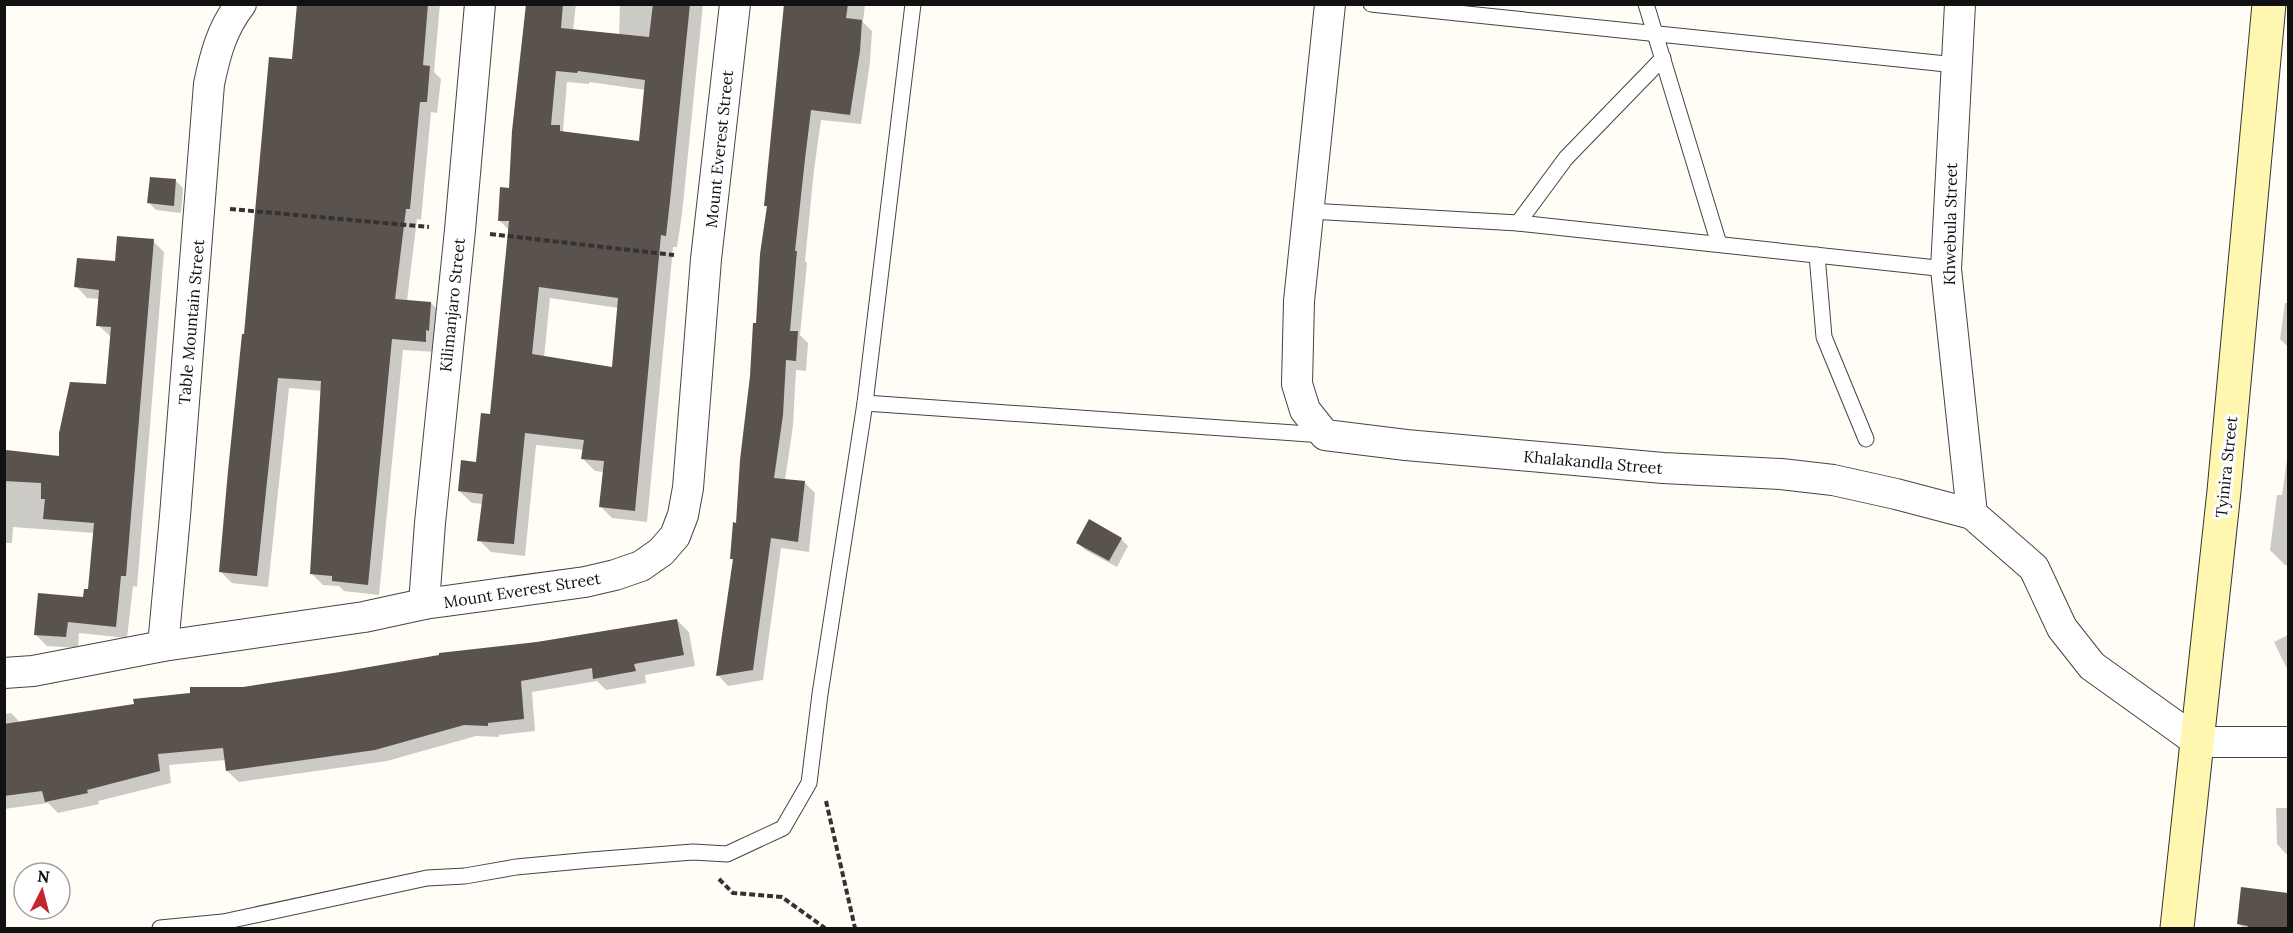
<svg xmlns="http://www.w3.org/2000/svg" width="2293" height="933" font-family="Lora,serif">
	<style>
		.shadow { fill: #0003; fill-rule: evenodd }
		.building { fill: #5a524d; fill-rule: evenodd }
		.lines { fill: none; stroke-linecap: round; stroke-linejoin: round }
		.lane-casing { stroke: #444; stroke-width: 17 }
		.street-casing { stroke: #444; stroke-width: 32 }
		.secondary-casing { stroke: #333; stroke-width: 35 }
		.path { stroke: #333; stroke-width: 4; stroke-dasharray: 6 3; stroke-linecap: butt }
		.lane { stroke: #fff; stroke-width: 15 }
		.street { stroke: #fff; stroke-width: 30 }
		.secondary { stroke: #fff6b0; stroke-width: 33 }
		.labels { text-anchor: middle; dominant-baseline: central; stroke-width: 6; stroke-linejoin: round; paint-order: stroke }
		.street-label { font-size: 16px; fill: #111; stroke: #fff }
	</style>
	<rect width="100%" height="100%" fill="#fffdf5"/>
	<g class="shadow">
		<path d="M 335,4 L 440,4 L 434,72 L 441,79 L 437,113 L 431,112 L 421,220 L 417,219 L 407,301 L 431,303 L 442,314 L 436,352 L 403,350 L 379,595 L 344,591 L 339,586 L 323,585 L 312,574 L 322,391 L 289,388 L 268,587 L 232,583 L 221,572 L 293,60 Z"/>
		<path d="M 527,4 L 576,4 L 573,31 L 619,35 L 620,4 L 703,4 L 682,214 L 677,247 L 673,247 L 647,522 L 612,518 L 600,506 L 604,472 L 595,471 L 583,459 L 584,450 L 536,445 L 525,556 L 491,552 L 479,540 L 483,504 L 472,503 L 459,491 L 477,463 L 492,416 L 510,231 L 499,220 L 510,190 ZM 567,82 L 589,84 L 589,82 L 646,90 L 641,143 L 566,133 L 563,131 ZM 550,298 L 619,308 L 613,369 L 544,358 Z"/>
		<path d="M 786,4 L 865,4 L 863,22 L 872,31 L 870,62 L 861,124 L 821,120 L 814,170 L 805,261 L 807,263 L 800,335 L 808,343 L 806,371 L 796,370 L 793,426 L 785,480 L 804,482 L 815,493 L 809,552 L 781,548 L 763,680 L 728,686 L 718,675 L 734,561 L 731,558 L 738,524 L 768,208 L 765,205 Z"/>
		<path d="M 176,181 L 183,188 L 181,213 L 156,210 L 149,203 Z"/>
		<path d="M 153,241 L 164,252 L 137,587 L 133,586 L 127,638 L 79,633 L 78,648 L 47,646 L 35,634 L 84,598 L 89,590 L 95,533 L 13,527 L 12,543 L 4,543 L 4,464 L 60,458 L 108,386 L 111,337 L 98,325 L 100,299 L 87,298 L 76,286 Z"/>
		<path d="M 2285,303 L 2288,303 L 2288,347 L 2280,339 Z"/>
		<path d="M 2288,452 L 2288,565 L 2285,565 L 2270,550 L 2277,495 L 2282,495 Z"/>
		<path d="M 1121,539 L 1128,546 L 1117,567 L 1085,550 L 1078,543 Z"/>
		<path d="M 677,620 L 689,632 L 695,666 L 645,675 L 646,683 L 606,690 L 597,681 L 532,692 L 535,731 L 499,735 L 499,737 L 476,736 L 387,761 L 239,782 L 227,771 L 226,760 L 169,765 L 171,783 L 98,801 L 99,804 L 58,813 L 48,803 L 4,809 L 4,714 L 11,713 L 21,723 Z"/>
		<path d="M 2288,635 L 2288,671 L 2274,642 Z"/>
		<path d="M 2276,808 L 2288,808 L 2288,856 L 2277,844 Z"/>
		<path d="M 2288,895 L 2288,928 L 2243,928 L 2239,924 Z"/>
	</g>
	<g class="building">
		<path d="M 297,4 L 428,4 L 423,65 L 430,66 L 427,102 L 420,102 L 410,209 L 406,209 L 395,299 L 431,302 L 429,331 L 426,330 L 426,342 L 392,339 L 368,585 L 332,581 L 332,576 L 310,574 L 321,381 L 278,378 L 257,576 L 219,572 L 228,471 L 242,334 L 244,334 L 269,57 L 292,59 Z"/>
		<path d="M 526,4 L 563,4 L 561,28 L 649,37 L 653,4 L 690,4 L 670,201 L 666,236 L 661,235 L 635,511 L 599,507 L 604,461 L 581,459 L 584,440 L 525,433 L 514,544 L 477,541 L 483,494 L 458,491 L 461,460 L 476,462 L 481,413 L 490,414 L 509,221 L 498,221 L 500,187 L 509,188 L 512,131 ZM 556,71 L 577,73 L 578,71 L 645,80 L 639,141 L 560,131 L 560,125 L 551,125 ZM 539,287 L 618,298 L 612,367 L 532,354 Z"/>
		<path d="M 784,4 L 848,4 L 846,18 L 862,20 L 860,51 L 850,115 L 811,110 L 805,159 L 795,251 L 797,251 L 790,331 L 798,331 L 796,361 L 786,360 L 783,415 L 774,478 L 805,481 L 798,542 L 771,538 L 753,670 L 716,676 L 733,559 L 730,559 L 733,522 L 736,523 L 740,460 L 750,376 L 753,323 L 756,323 L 760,254 L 767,206 L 764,206 Z"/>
		<path d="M 150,177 L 176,179 L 174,206 L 147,203 Z"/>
		<path d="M 117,236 L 154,239 L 126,576 L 121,576 L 116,627 L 68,622 L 66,637 L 34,635 L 38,593 L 83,597 L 84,589 L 88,589 L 94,523 L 43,519 L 45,499 L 41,499 L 41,483 L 4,481 L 6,450 L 59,456 L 59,433 L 70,382 L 106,384 L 111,327 L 96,326 L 99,290 L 74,287 L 77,258 L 115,261 Z"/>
		<path d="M 1089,519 L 1122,538 L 1109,561 L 1076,543 Z"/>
		<path d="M 677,619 L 684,655 L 634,664 L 636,671 L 593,679 L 592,668 L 521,681 L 524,719 L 488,723 L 488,726 L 464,725 L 375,750 L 226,771 L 223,748 L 158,754 L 160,771 L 87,790 L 88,793 L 45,802 L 42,791 L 4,796 L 4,724 L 134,704 L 133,699 L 190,693 L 190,687 L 243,687 L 340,672 L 439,655 L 439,653 L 537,642 Z"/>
		<path d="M 2241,887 L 2289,893 L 2289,928 L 2247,928 L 2248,926 L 2237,924 Z"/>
	</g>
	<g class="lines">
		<defs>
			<g id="lane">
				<path d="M 1371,4 L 1956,65"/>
				<path d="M 1646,4 L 1719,244"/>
				<path d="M 1310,211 L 1518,223 L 1946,269"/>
				<path d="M 1518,223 L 1566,158 L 1663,58"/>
				<path d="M 1817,255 L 1824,337 L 1866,439"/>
				<path d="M 865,403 L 1323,435"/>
				<path d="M 160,928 L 223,922 L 427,878 L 465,876 L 516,867 L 591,860 L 693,852 L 727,854 L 783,828 L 809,783 L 820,694 L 865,403 L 913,4"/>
			</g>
			<g id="street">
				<path d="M 1330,4 L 1299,301 L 1297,384 L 1305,410 L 1325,435 L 1406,445 L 1663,468 L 1781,474 L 1833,480 L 1896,494 L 1972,514 L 2034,568 L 2062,628 L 2092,666 L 2198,742 L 2288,742"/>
				<path d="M 1960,4 L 1946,269 L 1972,514"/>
				<path d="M 424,604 L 430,523 L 460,230 L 480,4"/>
				<path d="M 163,646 L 175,516 L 209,84 C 215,55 222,28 241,4"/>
				<path d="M 4,673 L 33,671 L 163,646 L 364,617 L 424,604 L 585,582 L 615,575 L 641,566 L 661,552 L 675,536 L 683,515 L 688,488 L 706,259 L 735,4"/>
			</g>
			<path id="secondary" d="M 2177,928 L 2224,491 L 2269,4"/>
		</defs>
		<use href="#lane" class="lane-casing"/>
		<use href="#street" class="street-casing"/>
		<use href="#secondary" class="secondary-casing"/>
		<g class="path">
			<path d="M 230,209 L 429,227"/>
			<path d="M 490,234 L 674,255"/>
			<path d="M 826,801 L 855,928"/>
			<path d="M 719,879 L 733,893 L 782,897 L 825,928"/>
		</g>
		<use href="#lane" class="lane"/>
		<use href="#street" class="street"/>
		<use href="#secondary" class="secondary"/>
	</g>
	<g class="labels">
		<g class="street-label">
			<text transform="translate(719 149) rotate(-84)">Mount Everest Street</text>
			<text transform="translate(1950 224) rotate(-89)">Khwebula Street</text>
			<text transform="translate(452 305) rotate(-84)">Kilimanjaro Street</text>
			<text transform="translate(191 322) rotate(-85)">Table Mountain Street</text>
			<text transform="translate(1593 462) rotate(5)">Khalakandla Street</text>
			<text transform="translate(2226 467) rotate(-84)">Tyinira Street</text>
			<text transform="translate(522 590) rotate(-9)">Mount Everest Street</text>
		</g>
	</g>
	<rect width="2293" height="933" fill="none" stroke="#111111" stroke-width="12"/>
	<g transform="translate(42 891) rotate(6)"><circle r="28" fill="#ffffff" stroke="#a0a0a0" stroke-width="1.5"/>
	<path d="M0-4.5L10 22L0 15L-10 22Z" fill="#c4262e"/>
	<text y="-9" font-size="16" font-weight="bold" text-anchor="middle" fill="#111111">N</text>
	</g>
</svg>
